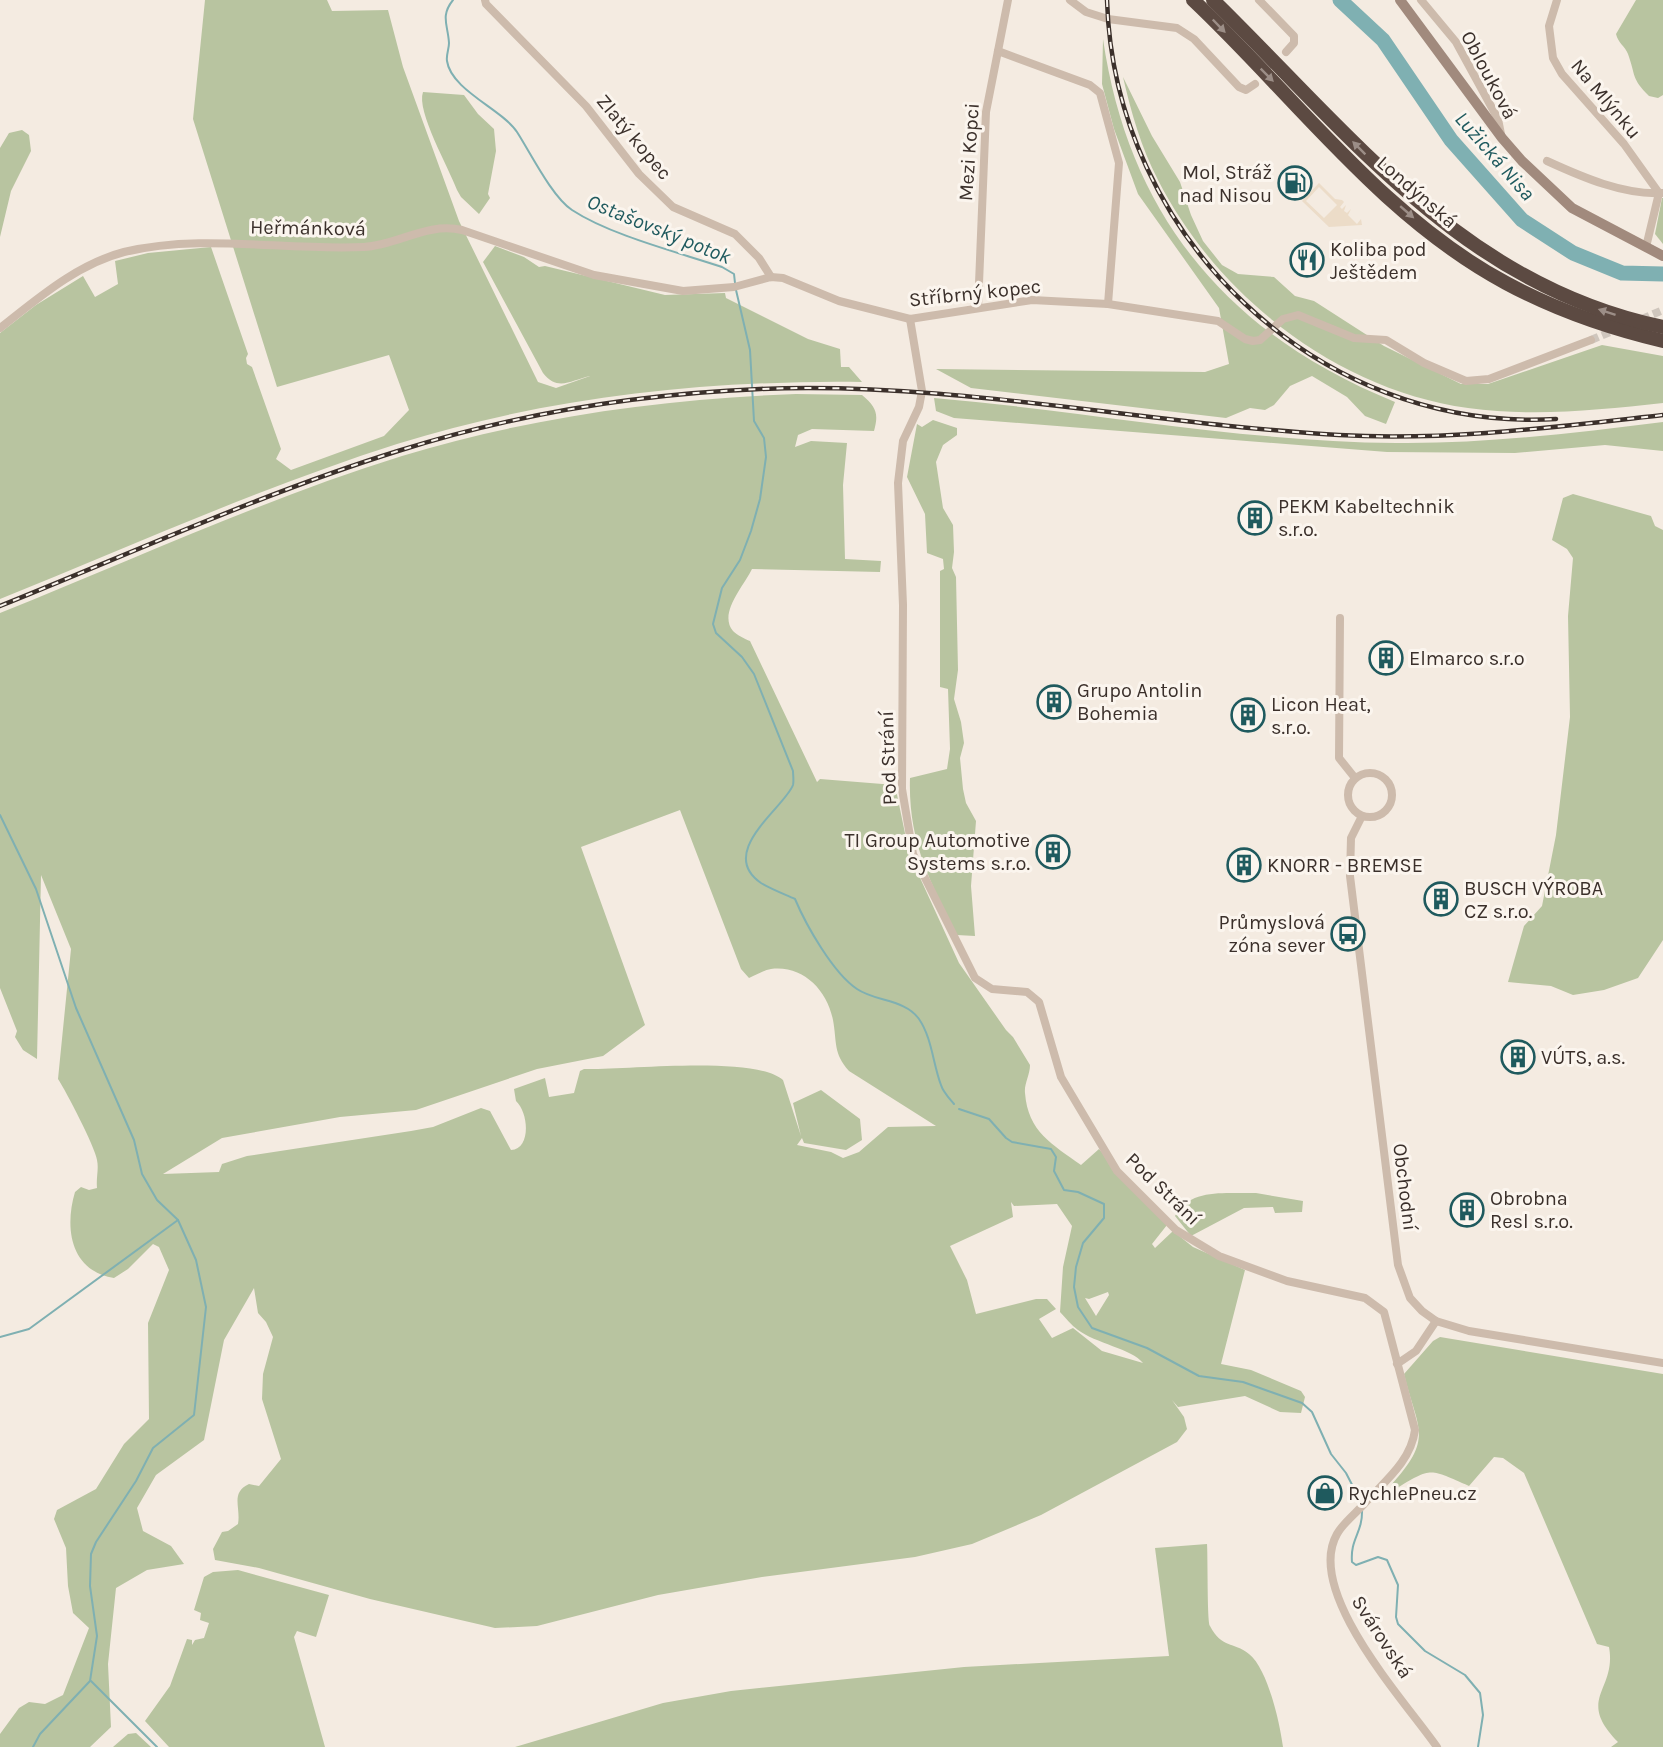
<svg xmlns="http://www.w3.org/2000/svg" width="1663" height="1747" font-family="Karla,sans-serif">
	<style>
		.green { fill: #b8c4a0; fill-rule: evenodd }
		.plaza { fill: #ecdcc8; fill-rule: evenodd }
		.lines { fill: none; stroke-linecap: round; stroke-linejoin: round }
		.stream { stroke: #7fb0b2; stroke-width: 2 }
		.river { stroke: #7fb0b2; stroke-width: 15 }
		.street-tunnel { stroke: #cfc6bd; stroke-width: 8; stroke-dasharray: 8 4; stroke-linecap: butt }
		.street { stroke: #cdbbac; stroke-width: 8 }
		.secondary { stroke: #a18a7d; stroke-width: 10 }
		.highway { stroke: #5c4a42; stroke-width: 14 }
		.rail-casing { stroke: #3b302b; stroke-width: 4.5 }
		.rail { stroke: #fbf5ee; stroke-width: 2; stroke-dasharray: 7; stroke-linecap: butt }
		.oneway { fill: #9c8e87 }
		.labels { text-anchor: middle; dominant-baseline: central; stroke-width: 6; stroke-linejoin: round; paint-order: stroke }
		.street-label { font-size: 20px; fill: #3b302b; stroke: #fbf5ee }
		.poi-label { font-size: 20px; fill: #3b302b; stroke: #fbf5ee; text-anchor: start }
		.water-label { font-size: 21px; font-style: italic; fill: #1f5a5e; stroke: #fbf5ee }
	</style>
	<rect width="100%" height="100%" fill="#f4ebe1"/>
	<g class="green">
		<path d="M 205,0 L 327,0 L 332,11 L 388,10 L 403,67 L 459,221 L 538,382 L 556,388 L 590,376 C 571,380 558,392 543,373 L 483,262 L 495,246 L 524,257 L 539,267 L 545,266 L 665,295 L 725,293 L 726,298 L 808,339 L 840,349 L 841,367 L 849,367 L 862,382 C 705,380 547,397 397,444 C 262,487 131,546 0,599 L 0,333 L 36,305 L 83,276 L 95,297 L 118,284 L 115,261 L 148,253 L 211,247 L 248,354 L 246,358 L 247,364 L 252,367 L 281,449 L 276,459 L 291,470 L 384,436 L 409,410 L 389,355 L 277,387 L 193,119 Z"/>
		<path d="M 1636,0 L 1663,0 L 1663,95 L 1658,98 L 1649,96 C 1631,78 1636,76 1628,54 C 1625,46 1618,43 1616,34 Z"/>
		<path d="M 1103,39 C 1129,217 1229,335 1395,402 L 1386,424 L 1365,416 L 1347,397 L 1312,376 L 1290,386 L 1274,405 L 1265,410 L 1250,408 L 1226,418 L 971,388 L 936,369 L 1205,372 L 1229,364 L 1219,308 L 1138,194 L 1114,129 L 1102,84 Z"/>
		<path d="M 1123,77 L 1152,136 L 1180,182 L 1191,215 L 1203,241 L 1222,265 L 1238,274 L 1274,277 L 1295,296 L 1314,301 L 1384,346 L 1461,384 L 1488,384 L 1602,345 L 1663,356 L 1663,403 C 1598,410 1534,417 1468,408 C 1337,390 1217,296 1158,180 C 1141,147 1131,112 1123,77 Z"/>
		<path d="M 423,92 L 464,95 L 478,114 L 494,129 L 496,151 L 488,194 L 490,198 L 479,214 L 461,197 L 457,190 C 449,168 416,111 423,92 Z"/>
		<path d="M 22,130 L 29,135 L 31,151 L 11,191 L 0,237 L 0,148 L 9,133 Z"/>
		<path d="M 1662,198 L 1663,198 L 1663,244 L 1655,234 Z"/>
		<path d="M 796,394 L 862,395 C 876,407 879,413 874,431 L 812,429 L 798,435 L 795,447 L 811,441 L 847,443 L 843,485 L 845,559 L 881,561 L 880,572 L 752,569 C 744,586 718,613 733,631 C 737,635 745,639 750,641 L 817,782 L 820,779 L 895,785 L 907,843 L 921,880 L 959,963 L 1006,1030 L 1013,1037 L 1030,1065 C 1030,1075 1024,1084 1025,1093 C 1028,1132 1052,1144 1081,1165 L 1099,1149 L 1167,1225 L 1152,1244 L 1155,1248 L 1173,1231 L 1193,1247 L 1245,1270 L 1221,1364 L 1251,1370 L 1301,1391 L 1305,1397 L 1301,1413 L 1280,1412 L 1245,1396 L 1178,1407 L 1172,1400 L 1184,1417 L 1187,1429 L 1177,1442 L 1041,1515 L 972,1544 L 915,1557 L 762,1577 L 658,1595 L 537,1626 L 495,1628 L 370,1599 L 259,1568 L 215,1560 L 213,1549 L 222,1532 L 228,1531 L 238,1524 C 241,1507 230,1493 249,1484 L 259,1486 L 281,1459 L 262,1399 L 263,1374 L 273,1337 L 266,1322 L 258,1313 L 254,1288 L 224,1340 L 204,1440 L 156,1475 L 137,1508 L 143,1531 L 171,1546 L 184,1564 L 147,1570 L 116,1588 L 108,1664 L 111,1727 L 90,1747 L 0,1747 L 0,1734 L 19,1708 L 29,1702 L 45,1704 L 63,1695 L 89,1628 L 73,1613 L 68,1586 L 66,1548 L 54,1519 L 57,1510 L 96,1489 L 124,1444 L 149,1419 L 148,1323 L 169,1270 L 159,1247 L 153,1244 L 128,1269 L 114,1278 C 71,1271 64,1229 75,1192 L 81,1187 L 89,1190 L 97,1188 C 96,1178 99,1169 97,1160 C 95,1147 66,1091 58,1079 L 71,949 L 41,875 L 37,1059 L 23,1050 L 15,1037 L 17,1031 L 0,988 L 0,613 C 132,560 267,498 402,456 C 530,417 663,399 796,394 ZM 680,810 L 741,969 L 749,978 C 756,975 764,970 771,969 C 803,965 827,990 833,1020 C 837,1042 833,1053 849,1071 L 936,1126 L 888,1127 L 859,1152 L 843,1158 L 831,1152 L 797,1145 L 802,1138 L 804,1143 L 846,1150 L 862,1140 L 860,1119 L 821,1090 L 793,1103 L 801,1136 L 783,1080 C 756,1055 625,1070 584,1069 L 580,1071 L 574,1093 L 549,1097 L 545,1078 L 514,1089 L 516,1101 C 529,1113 531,1149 511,1150 L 490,1111 L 481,1108 L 433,1127 L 411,1131 L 247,1156 L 222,1164 L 219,1172 L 163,1174 L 222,1138 L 340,1117 L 416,1110 L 537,1069 L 603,1056 L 645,1025 L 581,847 ZM 1011,1202 L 1014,1206 L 1057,1204 L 1072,1226 L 1063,1267 L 1060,1312 C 1066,1318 1071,1325 1078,1330 C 1095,1343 1132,1349 1143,1363 L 1102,1351 L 1073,1328 L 1052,1338 L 1039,1319 L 1056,1309 L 1047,1299 L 1036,1299 L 976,1314 L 967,1280 L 950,1246 L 1013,1217 ZM 1108,1292 L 1109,1295 L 1096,1316 L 1085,1298 L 1089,1299 Z"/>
		<path d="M 934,398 C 1087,411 1243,442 1396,443 C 1485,444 1574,433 1663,422 L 1663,451 L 1605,445 L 1515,453 L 1387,452 L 954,418 L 936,411 Z"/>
		<path d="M 933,420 L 957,428 L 957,435 L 943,445 L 936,462 L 943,508 L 953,525 L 954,552 L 952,568 L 956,577 L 958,670 L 954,699 L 961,722 L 964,743 L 960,758 L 963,789 L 966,803 L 976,821 L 971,886 L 975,936 L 957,935 C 929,881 908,840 910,778 L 947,769 L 950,749 L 948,689 L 940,687 L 940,571 L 944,569 L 943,559 L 927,553 L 925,514 L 907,477 L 917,424 L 922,427 Z"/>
		<path d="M 1573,494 L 1651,516 L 1655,526 L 1663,530 L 1663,940 L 1638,978 L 1604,990 L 1573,995 L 1551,986 L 1508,982 L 1524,926 L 1542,906 L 1556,835 L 1570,717 L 1568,616 L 1573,558 L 1567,549 L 1552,540 L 1563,498 Z"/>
		<path d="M 1256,1193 L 1303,1201 L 1302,1212 L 1275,1213 L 1273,1207 L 1244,1208 L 1191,1236 L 1175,1216 C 1190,1187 1228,1194 1256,1193 Z"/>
		<path d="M 1440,1337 L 1663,1374 L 1663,1747 L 1611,1747 L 1618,1742 C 1575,1698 1617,1691 1609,1647 L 1597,1644 L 1524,1473 L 1503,1458 L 1494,1457 L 1469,1486 C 1429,1469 1433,1466 1394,1490 L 1391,1485 C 1435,1437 1417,1429 1404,1374 L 1433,1341 Z"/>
		<path d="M 1207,1544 C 1208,1556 1207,1621 1210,1626 C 1222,1649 1233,1641 1249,1654 C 1268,1669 1280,1724 1283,1747 L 515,1747 L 663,1703 L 731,1691 L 964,1667 L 1169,1656 L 1155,1548 Z"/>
		<path d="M 238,1570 L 329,1595 L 316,1637 L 297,1631 L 294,1637 L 325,1747 L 169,1747 L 145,1721 L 170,1686 L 187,1639 L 192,1640 L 192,1645 L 195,1640 L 204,1638 L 209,1623 L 200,1620 L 201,1613 L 194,1610 L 204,1577 L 213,1572 Z"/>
		<path d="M 136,1733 L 151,1747 L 113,1747 L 128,1734 Z"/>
	</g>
	<path class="plaza" d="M 1319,183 L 1335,199 L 1342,200 L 1344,202 L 1340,207 L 1342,209 L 1346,205 L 1344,211 L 1347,213 L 1351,209 L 1348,215 L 1357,224 L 1361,219 L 1362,225 L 1329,227 L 1302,201 ZM 1319,187 L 1337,205 L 1324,218 L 1306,201 Z"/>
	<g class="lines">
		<g class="stream">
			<path d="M 453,0 C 440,16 448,25 449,43 C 449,49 446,55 447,61 C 451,90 503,110 517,132 C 530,152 552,197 572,210 C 610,235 677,252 722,267 L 734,274 L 735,283"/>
			<path d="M 736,290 L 750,350 L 754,421 L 764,438 L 766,457 L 760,499 L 751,531 L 740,560 L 722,588 L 713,624 L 716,633 L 742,657 L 754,674 L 793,771 C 793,775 794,781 793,785 C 785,807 716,852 761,883 C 771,889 784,894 795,899 C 806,925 833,973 857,989 C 876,1002 905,999 919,1019 C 932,1038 933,1064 941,1085 C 943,1092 949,1098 954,1104"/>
			<path d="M 0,815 L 36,889 L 76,1008 L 134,1140 L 142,1174 L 157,1200 L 178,1220 L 196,1260 L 206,1307 L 194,1415 L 153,1448 L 136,1481 L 96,1542 L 91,1554 L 90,1586 L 97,1636 L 90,1681 L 40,1734 L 33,1747"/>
			<path d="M 959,1109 L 989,1119 L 1006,1138 L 1012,1142 L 1051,1149 L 1056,1157 L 1054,1171 L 1064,1190 L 1078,1192 L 1104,1204 L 1104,1218 L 1083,1243 L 1076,1267 L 1074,1287 L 1078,1307 L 1092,1328 L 1147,1348 L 1199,1376 L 1243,1382 L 1302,1403 L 1312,1412 L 1331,1454 L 1346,1473 L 1362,1504"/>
			<path d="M 0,1337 L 29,1329 L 178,1220"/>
			<path d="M 1362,1509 C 1363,1533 1350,1538 1352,1562 L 1356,1565 L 1378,1557 L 1387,1560 L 1398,1585 L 1396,1617 L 1398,1624 L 1425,1651 L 1465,1675 L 1480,1693 L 1483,1715 L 1478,1747"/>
			<path d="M 91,1681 L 157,1747"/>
		</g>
		<path class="river" d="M 1340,0 L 1383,40 L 1451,140 L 1522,220 L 1573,253 L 1622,273 L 1663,274"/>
		<g class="street-tunnel">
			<path d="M 1642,319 L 1663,310"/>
			<path d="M 1591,340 L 1617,329"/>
		</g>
		<g class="street">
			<path d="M 485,0 L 486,4 L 586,106 L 639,174 L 673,207 L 735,234 L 759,258 L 771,277"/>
			<path d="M 1070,0 L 1086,12 L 1108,19 L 1177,28 L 1194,39 L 1239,87 L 1246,90 L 1255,84"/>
			<path d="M 1259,0 L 1294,36 L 1294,43 L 1286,52"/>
			<path d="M 1421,0 L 1456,42 L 1498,119 L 1501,134"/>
			<path d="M 1557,0 L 1549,26 L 1553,58 L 1562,74 L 1624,144 L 1659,193"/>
			<path d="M 998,51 L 1090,85 L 1100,93 L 1119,163 L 1108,304"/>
			<path d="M 1547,161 C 1582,177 1623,195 1662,193"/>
			<path d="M 1646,247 L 1659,193"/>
			<path d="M 978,308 L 986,112 L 1008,0"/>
			<path d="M 910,319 L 922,391 L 919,407 L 903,441 L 898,483 L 903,605 L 902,789 L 913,854 L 975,978 L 992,989 L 1027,992 L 1039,1002 L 1061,1077 L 1117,1171 L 1176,1230 L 1219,1256 L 1287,1281 L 1365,1298 L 1384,1312 L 1415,1430 C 1411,1461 1385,1481 1365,1503 C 1356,1513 1343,1523 1337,1534 C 1304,1592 1405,1701 1437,1747"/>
			<path d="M 0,328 C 37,299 77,264 124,252 C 203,233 284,251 364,247 C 398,245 427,222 462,230 L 594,275 L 683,291 L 734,287 L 771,277 L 783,278 L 839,301 L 910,319 L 1032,300 L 1108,304 L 1218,321 L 1245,339 L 1253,341 L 1260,340 L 1283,319 L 1298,315 L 1354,338 L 1386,340 L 1424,363 L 1466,381 L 1489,379 L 1591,340"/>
			<path d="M 1340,618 L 1339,758 L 1355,778"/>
			<circle cx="1370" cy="795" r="22"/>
			<path d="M 1362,816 L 1351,838 L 1350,876 L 1398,1265 L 1410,1298 L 1422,1311 L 1436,1321 L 1469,1331 L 1663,1363"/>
			<path d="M 1397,1364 L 1416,1351 L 1436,1321"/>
		</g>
		<path class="secondary" d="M 1400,0 L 1502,138 L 1522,161 L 1572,208 L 1663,256"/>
		<g class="highway">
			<path d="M 1193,0 C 1294,95 1381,216 1506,283 C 1556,310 1608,328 1663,341"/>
			<path d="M 1213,0 C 1350,134 1464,286 1663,327"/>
		</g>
		<defs>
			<g id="rail">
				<path d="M 1107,0 C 1114,236 1317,433 1556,419"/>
				<path d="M 0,606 C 132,553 263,493 398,451 C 515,414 638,394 760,389 C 955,381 1145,424 1339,435 C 1448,441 1555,427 1663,415"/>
			</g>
		</defs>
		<use href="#rail" class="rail-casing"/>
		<use href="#rail" class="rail"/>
	</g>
	<defs><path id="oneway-solid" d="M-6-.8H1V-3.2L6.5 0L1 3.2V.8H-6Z" transform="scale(1.5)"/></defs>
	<g class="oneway">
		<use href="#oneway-solid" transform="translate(1219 26) rotate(46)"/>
		<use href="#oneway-solid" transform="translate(1267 75) rotate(45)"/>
		<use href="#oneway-solid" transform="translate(1359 148) rotate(-135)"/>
		<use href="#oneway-solid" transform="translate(1407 212) rotate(41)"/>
		<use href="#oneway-solid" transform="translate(1607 312) rotate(-162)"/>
	</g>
	<defs>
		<symbol id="fuel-ring" viewBox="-11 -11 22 22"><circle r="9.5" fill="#fbf5ee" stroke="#1f5a5e" stroke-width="1.5"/><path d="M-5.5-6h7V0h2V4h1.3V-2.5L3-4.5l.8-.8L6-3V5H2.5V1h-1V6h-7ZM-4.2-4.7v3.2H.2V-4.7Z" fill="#1f5a5e"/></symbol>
		<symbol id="restaurant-ring" viewBox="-11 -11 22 22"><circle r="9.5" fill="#fbf5ee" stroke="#1f5a5e" stroke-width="1.5"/><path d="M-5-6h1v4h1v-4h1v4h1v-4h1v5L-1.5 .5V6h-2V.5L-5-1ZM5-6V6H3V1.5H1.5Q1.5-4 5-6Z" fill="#1f5a5e"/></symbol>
		<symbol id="building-ring" viewBox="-11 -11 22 22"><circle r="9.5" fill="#fbf5ee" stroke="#1f5a5e" stroke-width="1.5"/><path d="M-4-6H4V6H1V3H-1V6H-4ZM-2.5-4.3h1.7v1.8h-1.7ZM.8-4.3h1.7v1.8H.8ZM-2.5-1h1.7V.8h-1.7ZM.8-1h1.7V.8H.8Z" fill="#1f5a5e"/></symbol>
		<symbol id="bus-ring" viewBox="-11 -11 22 22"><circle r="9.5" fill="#fbf5ee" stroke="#1f5a5e" stroke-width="1.5"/><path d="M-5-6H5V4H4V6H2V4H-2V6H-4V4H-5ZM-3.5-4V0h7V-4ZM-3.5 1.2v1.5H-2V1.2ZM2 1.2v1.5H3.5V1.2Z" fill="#1f5a5e"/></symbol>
		<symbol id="shop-ring" viewBox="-11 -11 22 22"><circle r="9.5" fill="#fbf5ee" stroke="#1f5a5e" stroke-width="1.5"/><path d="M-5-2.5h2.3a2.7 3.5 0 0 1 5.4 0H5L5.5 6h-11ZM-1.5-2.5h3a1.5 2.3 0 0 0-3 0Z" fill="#1f5a5e"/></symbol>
	</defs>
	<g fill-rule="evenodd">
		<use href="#fuel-ring" x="1276" y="164" width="38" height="38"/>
		<use href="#restaurant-ring" x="1288" y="241" width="38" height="38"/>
		<use href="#building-ring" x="1236" y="499" width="38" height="38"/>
		<use href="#building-ring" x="1367" y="639" width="38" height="38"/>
		<use href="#building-ring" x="1035" y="683" width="38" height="38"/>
		<use href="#building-ring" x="1229" y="696" width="38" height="38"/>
		<use href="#building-ring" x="1034" y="833" width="38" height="38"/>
		<use href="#building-ring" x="1225" y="846" width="38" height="38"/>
		<use href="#building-ring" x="1422" y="880" width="38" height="38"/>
		<use href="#bus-ring" x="1329" y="915" width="38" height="38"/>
		<use href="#building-ring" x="1499" y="1038" width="38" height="38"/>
		<use href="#building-ring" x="1448" y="1191" width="38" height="38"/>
		<use href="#shop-ring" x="1306" y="1474" width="38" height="38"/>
	</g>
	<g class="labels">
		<g class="street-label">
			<text transform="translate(1489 75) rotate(62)">Oblouková</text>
			<text transform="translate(1606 99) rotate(50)">Na Mlýnku</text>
			<text transform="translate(634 137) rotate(50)">Zlatý kopec</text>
			<text transform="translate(969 152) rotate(-86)">Mezi Kopci</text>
			<text transform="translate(1417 192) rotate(41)">Londýnská</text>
			<text transform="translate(308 228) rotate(1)">Heřmánková</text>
			<text transform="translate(975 293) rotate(-6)">Stříbrný kopec</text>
			<text transform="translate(888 758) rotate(-92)">Pod Strání</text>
			<text transform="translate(1405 1187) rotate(83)">Obchodní</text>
			<text transform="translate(1163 1189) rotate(44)">Pod Strání</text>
			<text transform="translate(1382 1637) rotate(57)">Svárovská</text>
		</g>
		<g class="poi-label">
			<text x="1272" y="172" text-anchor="end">Mol, Stráž<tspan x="1272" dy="23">nad Nisou</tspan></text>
			<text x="1330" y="249">Koliba pod<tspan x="1330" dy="23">Ještědem</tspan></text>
			<text x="1278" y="506">PEKM Kabeltechnik<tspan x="1278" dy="23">s.r.o.</tspan></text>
			<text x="1409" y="658">Elmarco s.r.o</text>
			<text x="1077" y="690">Grupo Antolin<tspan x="1077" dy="23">Bohemia</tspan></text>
			<text x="1271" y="704">Licon Heat,<tspan x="1271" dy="23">s.r.o.</tspan></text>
			<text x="1030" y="840" text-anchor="end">TI Group Automotive<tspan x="1030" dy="23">Systems s.r.o.</tspan></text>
			<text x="1267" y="865">KNORR - BREMSE</text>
			<text x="1464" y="888">BUSCH VÝROBA<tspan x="1464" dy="23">CZ s.r.o.</tspan></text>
			<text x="1325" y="922" text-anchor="end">Průmyslová<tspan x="1325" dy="23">zóna sever</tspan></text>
			<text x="1541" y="1057">VÚTS, a.s.</text>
			<text x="1490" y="1198">Obrobna<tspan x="1490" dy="23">Resl s.r.o.</tspan></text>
			<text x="1348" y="1493">RychlePneu.cz</text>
		</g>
		<g class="water-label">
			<text transform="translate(1495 156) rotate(49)">Lužická Nisa</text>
			<text transform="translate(659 229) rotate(22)">Ostašovský potok</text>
		</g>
	</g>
</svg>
